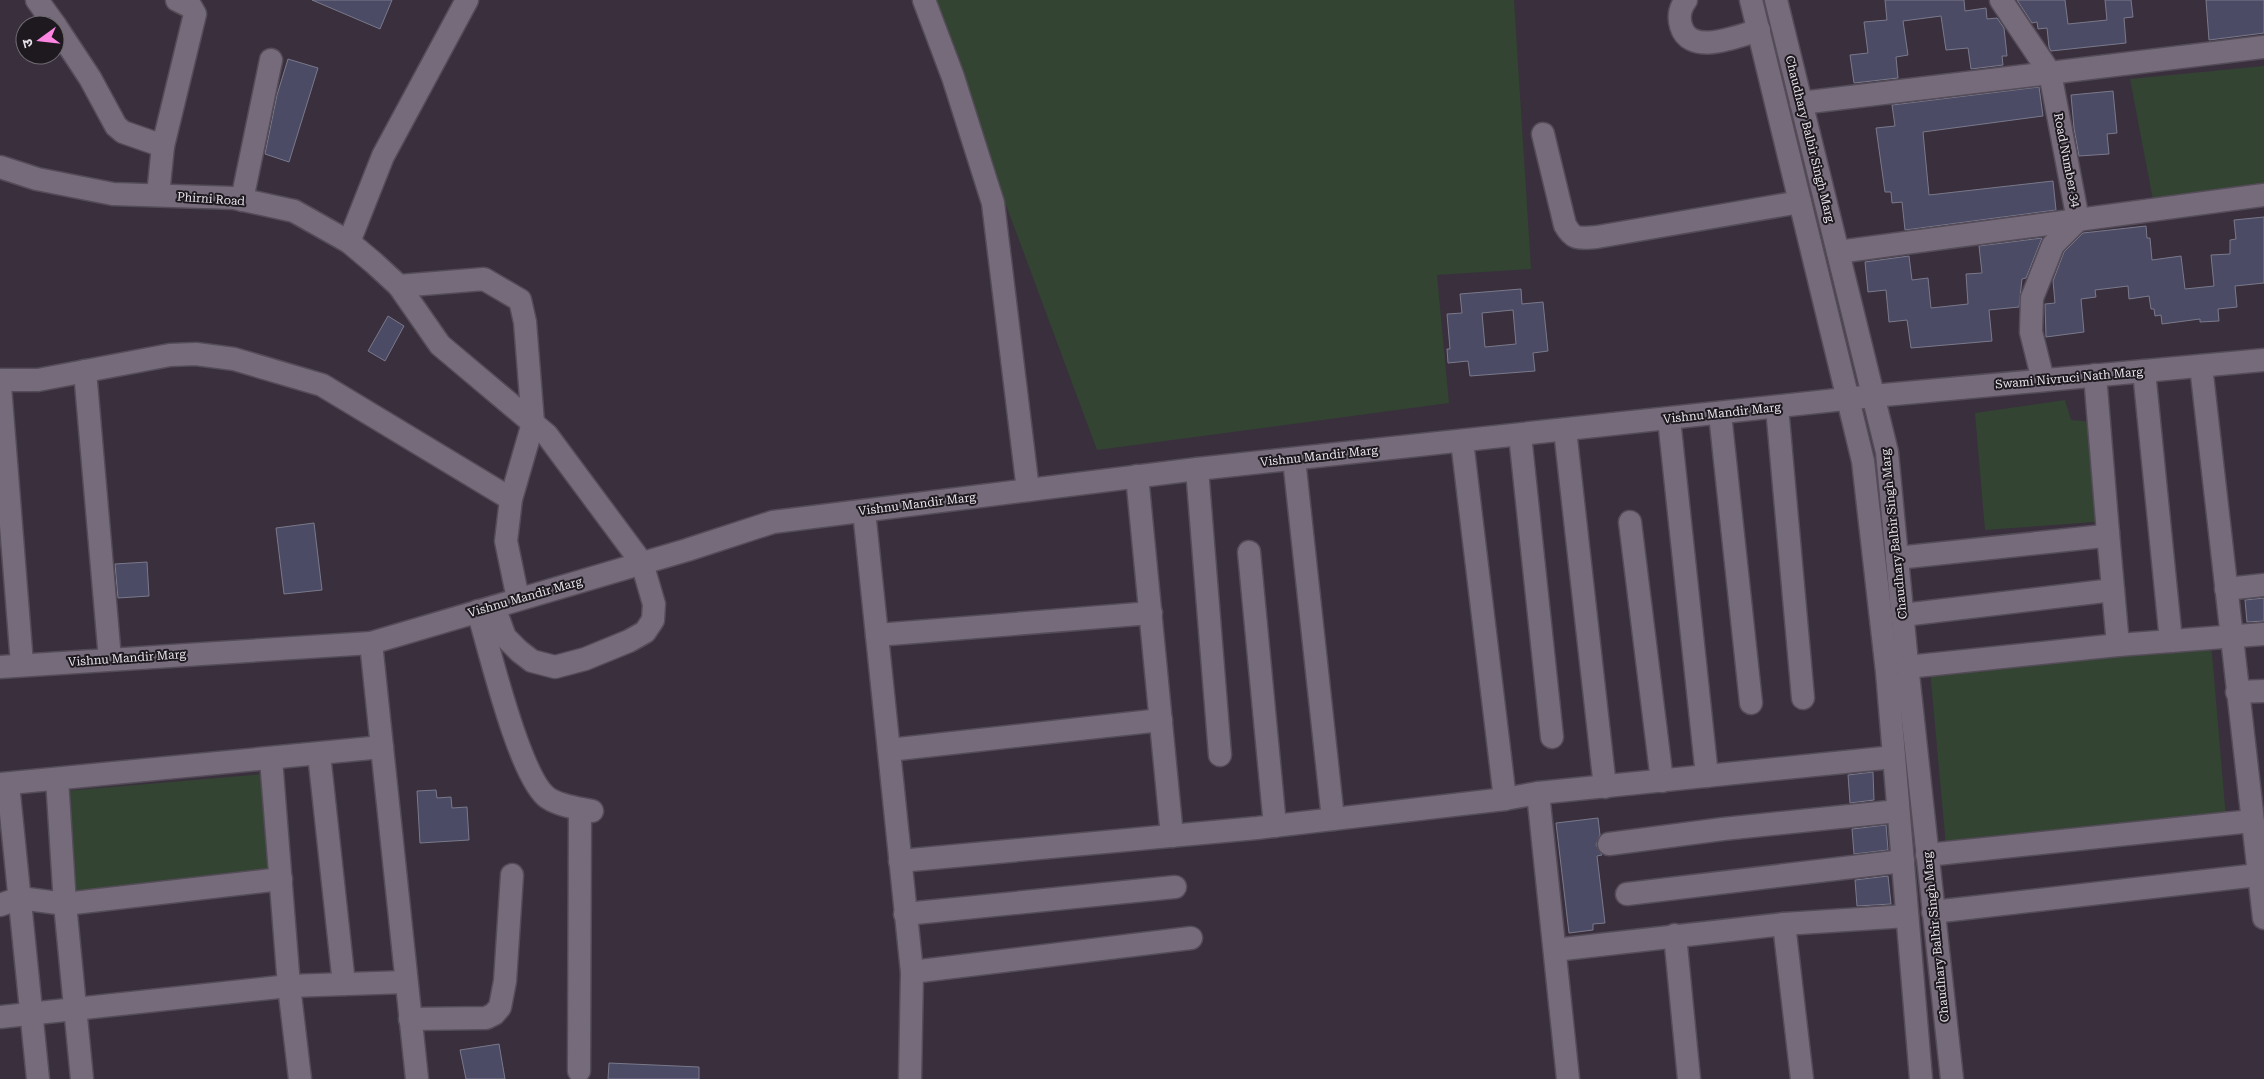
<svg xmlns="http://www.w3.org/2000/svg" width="2264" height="1079" font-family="'Roboto Serif','Noto Sans Devanagari',serif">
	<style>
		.green { fill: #334432 }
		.building { fill: #4c4b65; stroke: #7a798b; fill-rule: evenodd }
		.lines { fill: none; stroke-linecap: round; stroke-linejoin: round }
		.minor-casing { stroke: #544c58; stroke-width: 25 }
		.minor { stroke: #766b7a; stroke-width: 22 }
		.labels { text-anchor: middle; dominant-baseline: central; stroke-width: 4; stroke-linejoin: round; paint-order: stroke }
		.street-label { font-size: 12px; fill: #e9e3ec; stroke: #1d191f }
	</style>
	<rect width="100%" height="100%" fill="#392f3d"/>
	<g class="green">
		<path d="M 930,0 L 1514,0 L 1531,269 L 1437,275 L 1449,403 L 1097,450 Z"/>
		<path d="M 2264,66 L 2264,188 L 2154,205 L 2130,79 Z"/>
		<path d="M 2065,400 L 2071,420 L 2094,422 L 2095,522 L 1985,530 L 1975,413 Z"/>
		<path d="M 2211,642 L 2227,830 L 1947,857 L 1930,670 Z"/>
		<path d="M 264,774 L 273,882 L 75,899 L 65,791 Z"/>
	</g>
	<g class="building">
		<path d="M 312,0 L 392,0 L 380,29 Z"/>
		<path d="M 1885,0 L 1964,0 L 1965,11 L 1986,8 L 1987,19 L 1997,18 L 2004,28 L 2007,56 L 2002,56 L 2003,65 L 1971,69 L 1968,48 L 1946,50 L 1941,16 L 1903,21 L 1908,55 L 1896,57 L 1898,78 L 1854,83 L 1850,55 L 1868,53 L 1864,22 L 1887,20 Z"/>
		<path d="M 2017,0 L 2065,0 L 2068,24 L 2107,20 L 2105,0 L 2131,0 L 2133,17 L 2124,18 L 2126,43 L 2051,51 L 2049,47 L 2047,28 L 2038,29 L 2037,22 L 2032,23 Z"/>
		<path d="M 2206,0 L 2264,0 L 2264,33 L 2209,40 Z"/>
		<path d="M 288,59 L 318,68 L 289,162 L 265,154 L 277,95 Z"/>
		<path d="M 2039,87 L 2043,116 L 1923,132 L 1929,195 L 2053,181 L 2056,210 L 1905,230 L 1902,202 L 1892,203 L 1891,192 L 1885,192 L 1876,128 L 1895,126 L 1892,105 Z"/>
		<path d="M 2113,91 L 2117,133 L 2107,134 L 2109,154 L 2079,156 L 2074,128 L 2071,95 Z"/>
		<path d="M 2264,217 L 2264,283 L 2235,286 L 2237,307 L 2218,309 L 2219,321 L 2200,322 L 2200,319 L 2162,324 L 2161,315 L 2155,316 L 2154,309 L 2151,309 L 2149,296 L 2129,299 L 2128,286 L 2095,290 L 2096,297 L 2081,299 L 2084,332 L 2046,337 L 2045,304 L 2055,303 L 2053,281 L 2064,252 L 2083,233 L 2146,226 L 2147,238 L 2150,238 L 2152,260 L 2181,256 L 2185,289 L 2214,286 L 2211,255 L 2230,254 L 2230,240 L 2236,239 L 2234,220 Z"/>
		<path d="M 2042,238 L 2026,278 L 2022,279 L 2019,307 L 1989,310 L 1992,341 L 1911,348 L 1907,320 L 1889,322 L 1886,290 L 1868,292 L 1865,262 L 1909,256 L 1912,280 L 1928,278 L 1931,308 L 1968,304 L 1966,274 L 1982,273 L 1979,246 Z"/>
		<path d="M 1521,289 L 1522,304 L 1543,302 L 1548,351 L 1533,353 L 1535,371 L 1470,376 L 1468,361 L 1448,363 L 1447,349 L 1450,349 L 1447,314 L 1462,313 L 1460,294 ZM 1513,310 L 1516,344 L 1485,347 L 1482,313 Z"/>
		<path d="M 388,316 L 404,326 L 385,361 L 368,351 Z"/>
		<path d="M 314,523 L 322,590 L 284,594 L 276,528 Z"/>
		<path d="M 147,562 L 149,596 L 118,598 L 115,564 Z"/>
		<path d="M 2264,598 L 2264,621 L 2247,622 L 2245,600 Z"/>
		<path d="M 1873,772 L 1874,800 L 1850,803 L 1848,775 Z"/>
		<path d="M 436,790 L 437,798 L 451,797 L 452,808 L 467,807 L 469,840 L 420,843 L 417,791 Z"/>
		<path d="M 1598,818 L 1600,835 L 1596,845 L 1602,855 L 1597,856 L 1605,923 L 1593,924 L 1593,930 L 1569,933 L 1556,823 Z"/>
		<path d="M 1886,825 L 1888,850 L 1854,854 L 1852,829 Z"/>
		<path d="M 1888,876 L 1891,904 L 1857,906 L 1855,880 Z"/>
		<path d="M 499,1044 L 505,1079 L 466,1079 L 460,1050 Z"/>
		<path d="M 609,1063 L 699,1067 L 699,1079 L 608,1079 Z"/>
	</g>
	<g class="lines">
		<defs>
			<g id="minor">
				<path d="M 37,0 L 55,25"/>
				<path d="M 924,0 L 953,77 L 993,203 L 1028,490"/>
				<path d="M 1686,0 C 1680,8 1678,16 1681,26 C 1690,57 1738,36 1759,30"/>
				<path d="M 1751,0 L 1863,461 L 1887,672 L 1921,1079"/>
				<path d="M 1776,0 L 1887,452 L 1908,674 L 1952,1079"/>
				<path d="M 2001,0 L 2050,73 L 2078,220 L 2053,245 L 2032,298 L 2031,332 L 2043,380"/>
				<path d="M 55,25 L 90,78 L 116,126 L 123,132 L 163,146 L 158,195"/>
				<path d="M 1801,103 L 2264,47"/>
				<path d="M 1543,134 L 1565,225 C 1574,241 1580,238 1597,237 L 1800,202"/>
				<path d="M 163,146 L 195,14 L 191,7 L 177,0"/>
				<path d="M 0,167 L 37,179 L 113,194 L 234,198 L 294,211 L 349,242 L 374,263 L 399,286 L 440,345 L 547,435 L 642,563 L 654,604 L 653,620 L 645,632 L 629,641 L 585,659 L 555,667 L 532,661 L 519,651 L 505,637 L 494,607"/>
				<path d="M 242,200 L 271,60"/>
				<path d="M 349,242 L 383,156 L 467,0"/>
				<path d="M 1838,252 L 2264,195"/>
				<path d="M 399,286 L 484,279 L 520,300 L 525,322 L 533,423 L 511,499 L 506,541 L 518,599"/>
				<path d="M 2201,366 L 2264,918"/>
				<path d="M 85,371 L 110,659"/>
				<path d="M 2144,371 L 2171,641"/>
				<path d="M 0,380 L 38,380 L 170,355 L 196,354 L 234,359 L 322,385 L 511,499"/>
				<path d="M 0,386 L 22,664"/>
				<path d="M 1777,407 L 1803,698"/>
				<path d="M 1720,414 L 1751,703"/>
				<path d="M 1669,419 L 1707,776"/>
				<path d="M 1565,430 L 1605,787"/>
				<path d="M 1520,435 L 1552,737"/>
				<path d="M 1462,441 L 1505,799"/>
				<path d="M 1294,459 L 1333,819"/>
				<path d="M 1197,469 L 1220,755"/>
				<path d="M 1137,476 L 1172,836"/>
				<path d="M 864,511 L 912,972 L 910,1079"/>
				<path d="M 1630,522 L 1662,781"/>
				<path d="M 2108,533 L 2118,645"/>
				<path d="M 1249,552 L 1275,826"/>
				<path d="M 1897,558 L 2104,536 L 2108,533 L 2095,375"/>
				<path d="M 2226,589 L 2264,585"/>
				<path d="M 478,611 C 489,648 520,779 548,798 C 560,806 578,808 592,811"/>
				<path d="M 1903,615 L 2113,590"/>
				<path d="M 877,635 L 1151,613"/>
				<path d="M 371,643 L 417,1079"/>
				<path d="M 0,667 L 371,643 L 687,550 L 773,522 L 1197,469 L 1873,396 L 2264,360"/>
				<path d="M 1907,667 L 2118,645 L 2264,634"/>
				<path d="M 2237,692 L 2264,691"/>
				<path d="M 889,750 L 1161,720"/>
				<path d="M 319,754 L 344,984"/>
				<path d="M 271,759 L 289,986 L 300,1079"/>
				<path d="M 57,779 L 65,904 L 82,1079"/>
				<path d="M 0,784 L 382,747"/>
				<path d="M 8,784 L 38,1079"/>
				<path d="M 1538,793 L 1568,1079"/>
				<path d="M 1609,844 L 1723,829 L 1898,811"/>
				<path d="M 1927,855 L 2252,821"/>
				<path d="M 900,861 L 1257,828 L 1505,799 L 1538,793 L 1894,757"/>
				<path d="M 1627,894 L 1903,861"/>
				<path d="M 0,905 L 20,898 L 65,904 L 281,879"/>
				<path d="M 1933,912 L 2258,875"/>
				<path d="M 905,914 L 1175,887"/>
				<path d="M 1784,924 L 1802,1079"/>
				<path d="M 1675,935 L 1689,1079"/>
				<path d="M 1555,950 L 1784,924 L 1907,916"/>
				<path d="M 912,972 L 1191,938"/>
				<path d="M 0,1017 L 289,986 L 406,982"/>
				<path d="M 410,1019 L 486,1018 L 494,1014 L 500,1007 L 505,981 L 512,875"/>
				<path d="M 579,1071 L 580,809"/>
			</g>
		</defs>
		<use href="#minor" class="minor-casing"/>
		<use href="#minor" class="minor"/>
	</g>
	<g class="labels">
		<g class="street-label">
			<text transform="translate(1810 139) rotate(76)">Chaudhary Balbir Singh Marg</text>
			<text transform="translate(2067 160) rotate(79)">Road Number 34</text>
			<text transform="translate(211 199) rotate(4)">Phirni Road</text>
			<text transform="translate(2069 378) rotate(-5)">Swami Nivruci Nath Marg</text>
			<text transform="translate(1722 413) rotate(-6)">Vishnu Mandir Marg</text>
			<text transform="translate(1319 456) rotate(-6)">Vishnu Mandir Marg</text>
			<text transform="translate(917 504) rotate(-7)">Vishnu Mandir Marg</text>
			<text transform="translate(1894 534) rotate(-96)">Chaudhary Balbir Singh Marg</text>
			<text transform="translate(525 597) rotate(-16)">Vishnu Mandir Marg</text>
			<text transform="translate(127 658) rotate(-4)">Vishnu Mandir Marg</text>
			<text transform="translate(1936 937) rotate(-96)">Chaudhary Balbir Singh Marg</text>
		</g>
	</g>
	<g transform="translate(40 40) rotate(255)"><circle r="24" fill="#1d191f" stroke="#6f6a71"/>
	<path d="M0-4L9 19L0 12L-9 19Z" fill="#fd86e2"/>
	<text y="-8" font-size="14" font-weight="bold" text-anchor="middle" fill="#e9e3ec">उ</text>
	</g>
</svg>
